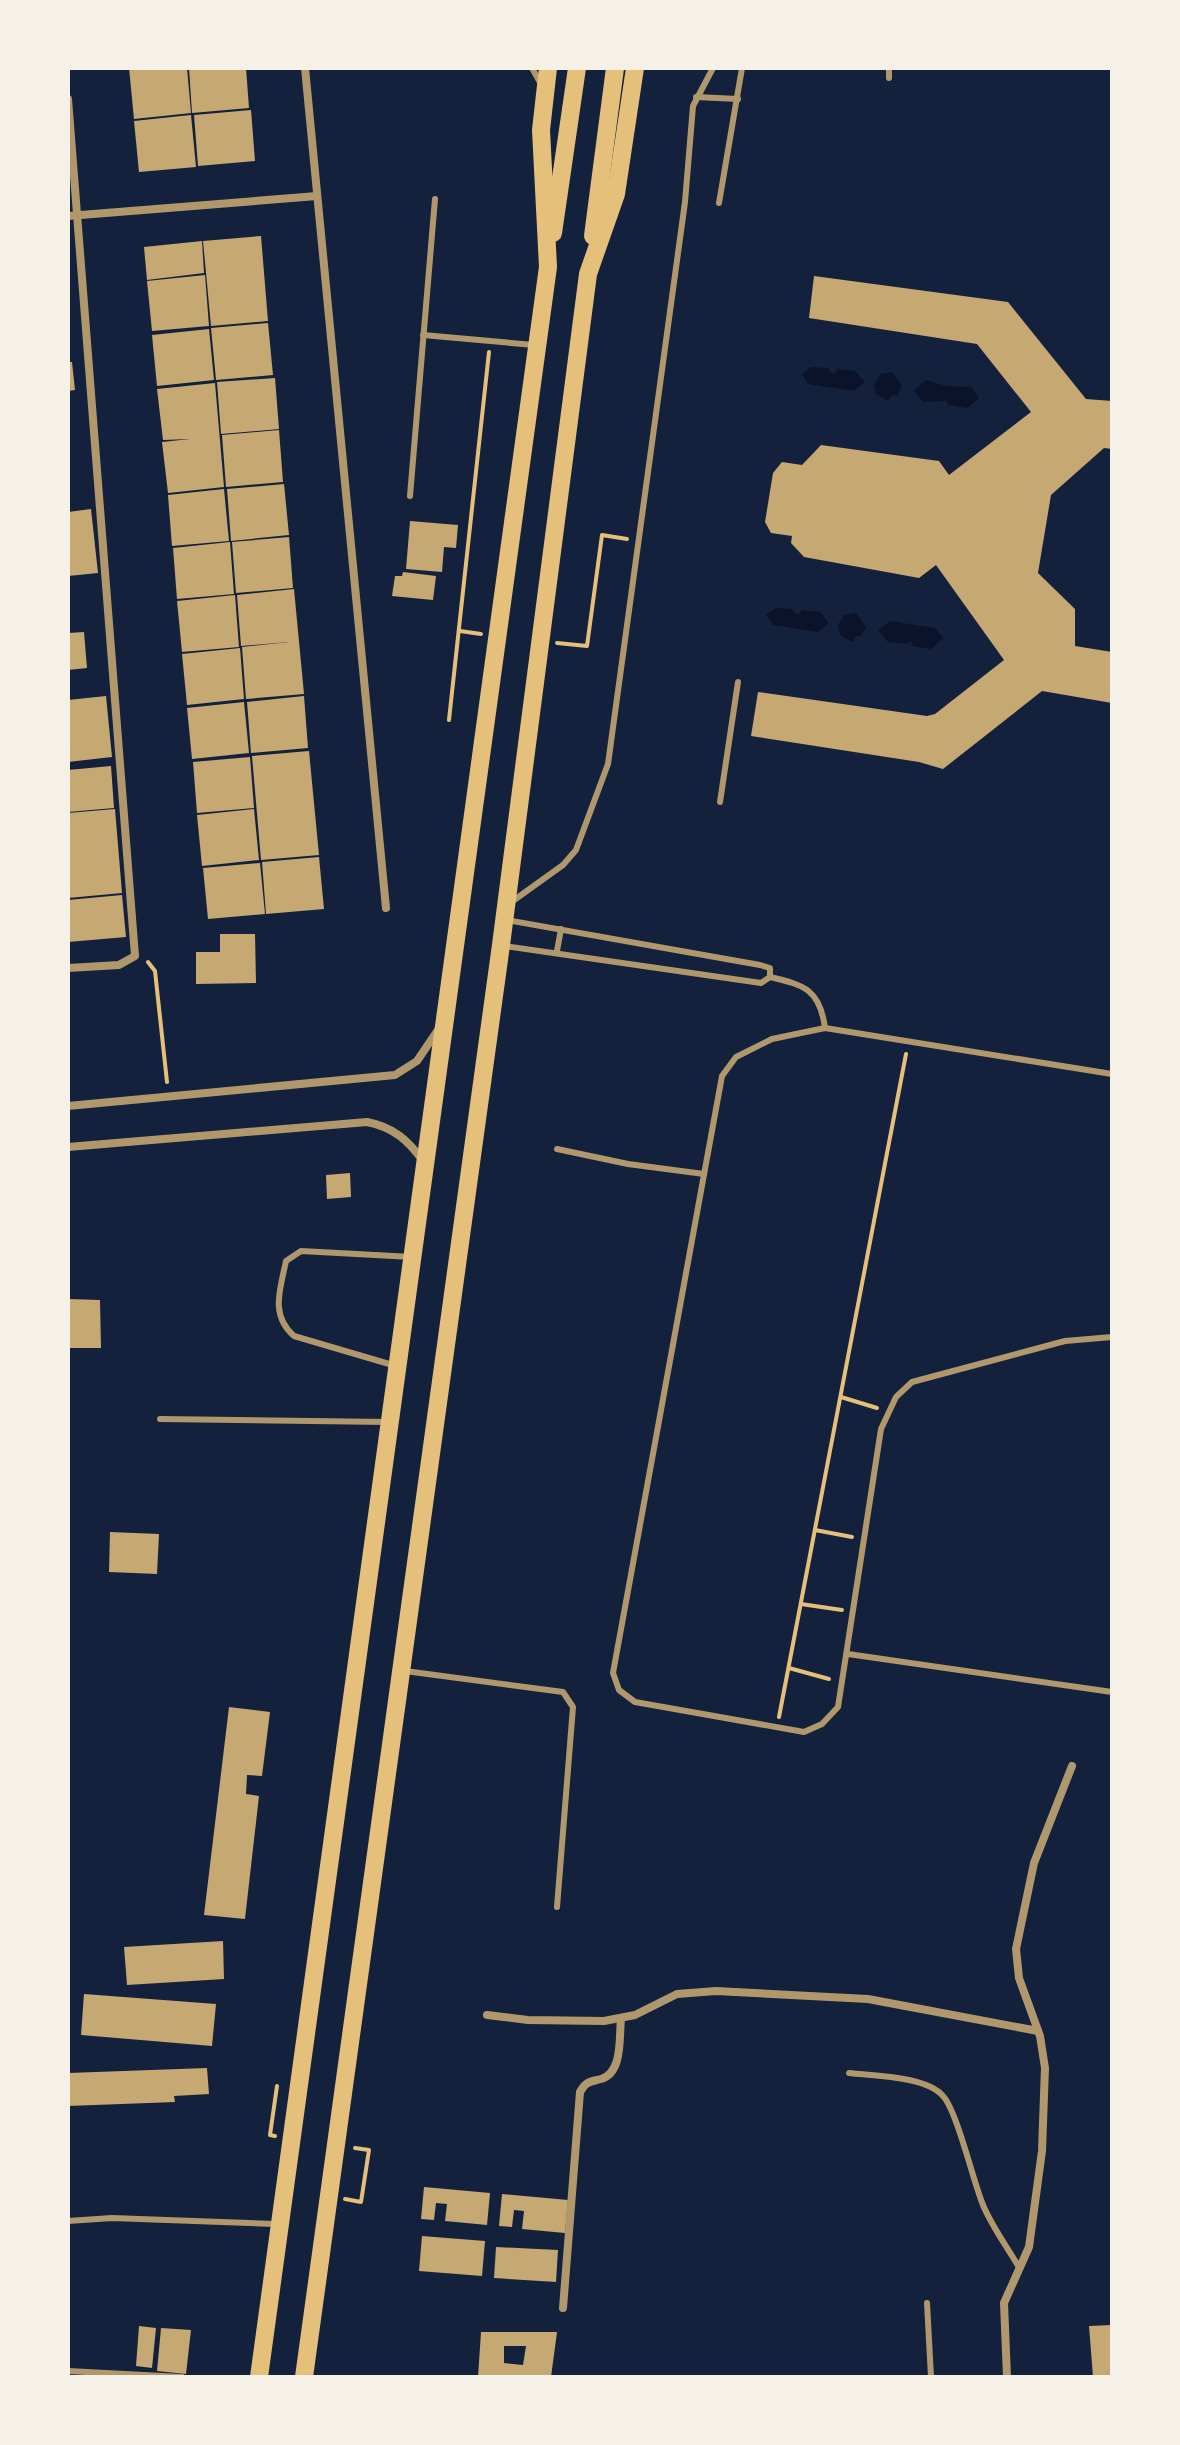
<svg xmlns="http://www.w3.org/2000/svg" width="1180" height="2445" font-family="Lato,sans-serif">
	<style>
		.water { fill: #0b132b }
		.building { fill: #c6a872; fill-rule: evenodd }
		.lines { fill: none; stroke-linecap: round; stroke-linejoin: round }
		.path { stroke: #e5c07b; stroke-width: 4 }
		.service { stroke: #b1986c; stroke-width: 6 }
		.minor { stroke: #b1986c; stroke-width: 8 }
		.primary { stroke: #e5c07b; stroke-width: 18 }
	</style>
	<rect width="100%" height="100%" fill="#14213d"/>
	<g class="water">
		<path d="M 811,367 L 828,368 L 833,374 L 838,369 L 855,371 L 865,382 L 854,391 L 808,384 L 802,374 Z"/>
		<path d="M 892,372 L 902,386 L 897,396 L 892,395 L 888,401 L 876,394 L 874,385 L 880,374 Z"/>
		<path d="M 926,380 L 946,386 L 971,387 L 979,398 L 967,408 L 948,405 L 946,401 L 923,402 L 914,390 Z"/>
		<path d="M 776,608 L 792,609 L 797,615 L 802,610 L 820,612 L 829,623 L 818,632 L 773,625 L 766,615 Z"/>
		<path d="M 856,613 L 866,627 L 861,636 L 856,636 L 852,642 L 840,635 L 838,625 L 844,615 Z"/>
		<path d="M 890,621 L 935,628 L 943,638 L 931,649 L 912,646 L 911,641 L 906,644 L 888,642 L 878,630 Z"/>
	</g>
	<g class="building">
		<path d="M 129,68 L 187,68 L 191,113 L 134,119 Z"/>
		<path d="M 189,68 L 246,68 L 249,108 L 192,113 Z"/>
		<path d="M 251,110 L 255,161 L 198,166 L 194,115 Z"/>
		<path d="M 191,115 L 196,167 L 139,172 L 134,121 Z"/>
		<path d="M 261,236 L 268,321 L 211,326 L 203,241 Z"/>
		<path d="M 202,241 L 204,273 L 147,280 L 144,247 Z"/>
		<path d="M 205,275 L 209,326 L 152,331 L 147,281 Z"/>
		<path d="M 814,276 L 1008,302 L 1086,399 L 1112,401 L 1112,449 L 1104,448 L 1051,495 L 1038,573 L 1075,609 L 1075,646 L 1112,652 L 1112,703 L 1042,691 L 943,769 L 919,762 L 751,736 L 758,692 L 927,716 L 935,714 L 1004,660 L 936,565 L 919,578 L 804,557 L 791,543 L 792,536 L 771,533 L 765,522 L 773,473 L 782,462 L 802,465 L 821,445 L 939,461 L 949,475 L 1031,412 L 977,344 L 809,318 Z"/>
		<path d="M 268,323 L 273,375 L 216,380 L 211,328 Z"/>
		<path d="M 209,329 L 214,380 L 157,386 L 152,335 Z"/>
		<path d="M 68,362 L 72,362 L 75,390 L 68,391 Z"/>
		<path d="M 275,378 L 279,429 L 221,434 L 217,382 Z"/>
		<path d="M 215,383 L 224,487 L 168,493 L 162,442 L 190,439 L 163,440 L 157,389 Z"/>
		<path d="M 279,430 L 283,482 L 226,487 L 222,435 Z"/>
		<path d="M 284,484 L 289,535 L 231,541 L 227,489 Z"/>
		<path d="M 224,489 L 229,541 L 172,546 L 168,495 Z"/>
		<path d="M 91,509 L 98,573 L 68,576 L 68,512 Z"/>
		<path d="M 410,521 L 458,525 L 456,548 L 444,547 L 442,572 L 406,569 Z"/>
		<path d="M 289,537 L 293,588 L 236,593 L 232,542 Z"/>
		<path d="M 230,542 L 234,594 L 177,599 L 173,548 Z"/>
		<path d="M 403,572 L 436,576 L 433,600 L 392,596 L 395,576 L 402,576 Z"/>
		<path d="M 294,589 L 304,694 L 246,699 L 242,647 L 289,642 L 241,646 L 237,595 Z"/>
		<path d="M 235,595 L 239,647 L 182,652 L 177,601 Z"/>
		<path d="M 84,632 L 87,668 L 68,670 L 68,633 Z"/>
		<path d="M 240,648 L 244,699 L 187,705 L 182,654 Z"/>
		<path d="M 106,696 L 112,757 L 68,762 L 68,700 Z"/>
		<path d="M 304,696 L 308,748 L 251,753 L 247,702 Z"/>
		<path d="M 244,702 L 249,753 L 192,759 L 187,708 Z"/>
		<path d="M 309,751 L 319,855 L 261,860 L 252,756 Z"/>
		<path d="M 250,757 L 254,808 L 197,813 L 193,762 Z"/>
		<path d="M 111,766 L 114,808 L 68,812 L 68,770 Z"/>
		<path d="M 115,809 L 122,893 L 68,898 L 68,813 Z"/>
		<path d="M 254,809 L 259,860 L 202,866 L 197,815 Z"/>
		<path d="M 319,857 L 324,909 L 266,914 L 262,862 Z"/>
		<path d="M 260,863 L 265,914 L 208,919 L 203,868 Z"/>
		<path d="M 122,895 L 126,937 L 68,942 L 68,900 Z"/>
		<path d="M 220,934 L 255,934 L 256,983 L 196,984 L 196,952 L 220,952 Z"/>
		<path d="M 350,1173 L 351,1197 L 327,1199 L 326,1175 Z"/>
		<path d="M 68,1299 L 100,1300 L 101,1348 L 68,1348 Z"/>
		<path d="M 110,1532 L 159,1534 L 157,1574 L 109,1572 Z"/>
		<path d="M 229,1707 L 270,1712 L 262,1776 L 247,1775 L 246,1794 L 259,1796 L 245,1919 L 204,1915 Z"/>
		<path d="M 223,1941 L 224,1979 L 127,1985 L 124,1947 Z"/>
		<path d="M 84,1994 L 216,2004 L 212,2046 L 81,2035 Z"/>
		<path d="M 207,2068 L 209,2094 L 174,2096 L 175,2102 L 68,2106 L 68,2073 Z"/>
		<path d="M 424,2187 L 490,2193 L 487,2225 L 445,2221 L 447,2204 L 436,2203 L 434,2220 L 421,2219 Z"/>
		<path d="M 502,2194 L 568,2200 L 565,2233 L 522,2229 L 524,2211 L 514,2210 L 512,2227 L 499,2226 Z"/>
		<path d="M 422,2236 L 485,2241 L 482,2276 L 419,2271 Z"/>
		<path d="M 496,2247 L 558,2250 L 556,2282 L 494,2278 Z"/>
		<path d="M 1112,2325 L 1112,2377 L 1093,2377 L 1089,2326 Z"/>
		<path d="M 139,2326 L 156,2328 L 152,2368 L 136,2366 Z"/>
		<path d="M 161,2328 L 191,2330 L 186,2374 L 157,2371 Z"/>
		<path d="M 481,2332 L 557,2332 L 551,2377 L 478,2377 ZM 504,2346 L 526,2346 L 523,2365 L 504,2363 Z"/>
	</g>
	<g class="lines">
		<g class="path">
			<path d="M 460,631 L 481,634"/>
			<path d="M 557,643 L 587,646 L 602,535 L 627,539"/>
			<path d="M 449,720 L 489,352"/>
			<path d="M 148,962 L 155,971 L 167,1082"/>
			<path d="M 841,1397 L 877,1408"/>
			<path d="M 815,1530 L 852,1537"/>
			<path d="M 801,1604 L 842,1610"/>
			<path d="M 789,1668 L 829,1679"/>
			<path d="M 779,1717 L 906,1054"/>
			<path d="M 275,2136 L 270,2135 L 277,2086"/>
			<path d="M 345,2199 L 361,2202 L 369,2150 L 355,2148"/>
		</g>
		<g class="service">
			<path d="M 532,68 L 542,86"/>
			<path d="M 889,78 L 889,68"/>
			<path d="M 696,97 L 738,99"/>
			<path d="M 719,203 L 742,68"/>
			<path d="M 423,335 L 534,345"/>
			<path d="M 410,496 L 435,199"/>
			<path d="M 720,802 L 738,682"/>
			<path d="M 510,903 L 563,865 L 576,850 L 608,764 L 685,202 L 693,106 L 713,68"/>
			<path d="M 507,920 L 760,965 L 770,968 L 770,977"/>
			<path d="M 505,946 L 761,983 L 770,977 C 805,985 820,990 825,1028"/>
			<path d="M 557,951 L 561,929"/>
			<path d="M 1112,1074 L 825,1028 L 772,1039 L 736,1057 L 722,1076 L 613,1673 L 619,1690 L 635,1702 L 804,1732 L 822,1724 L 838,1707 L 881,1429 L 896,1397 L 912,1382 L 1065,1341 L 1112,1337"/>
			<path d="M 557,1149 L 628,1164 L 704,1174"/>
			<path d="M 396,1366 L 294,1336 C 270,1315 280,1290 286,1261 L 301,1251 L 412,1257"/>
			<path d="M 160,1419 L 388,1422"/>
			<path d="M 848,1654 L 1112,1692"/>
			<path d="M 405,1671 L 563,1692 L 573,1707 L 557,1907"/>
			<path d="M 849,2073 C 873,2076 926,2076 943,2096 C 957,2111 973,2181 983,2205 C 992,2227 1008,2248 1020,2269"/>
			<path d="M 68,2221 L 112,2218 L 276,2224"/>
			<path d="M 927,2303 L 931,2377"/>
			<path d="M 68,2371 L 182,2377"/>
		</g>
		<g class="minor">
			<path d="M 305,68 L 386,908"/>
			<path d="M 68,99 L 135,956 L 119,965 L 68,968"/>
			<path d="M 68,216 L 317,196"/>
			<path d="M 68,1106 L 395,1075 L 417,1061 L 438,1030"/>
			<path d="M 68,1147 L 367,1122 C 393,1127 408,1140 423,1161"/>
			<path d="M 487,2015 L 528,2020 L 604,2021 L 635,2015 L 677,1994 L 716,1991 L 868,1999 L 1038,2031"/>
			<path d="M 563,2308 L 580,2092 C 586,2081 590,2082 601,2079 C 623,2073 619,2037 621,2019"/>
			<path d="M 1007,2377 L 1004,2303 L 1029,2247 L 1042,2151 L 1045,2068 L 1040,2036 L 1019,1978 L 1016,1949 L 1034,1863 L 1072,1766"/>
		</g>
		<g class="primary">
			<path d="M 553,233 L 577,68"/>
			<path d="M 593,236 L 615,68"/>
			<path d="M 259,2377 L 548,267 L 541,130 L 548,68"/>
			<path d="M 304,2377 L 501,945 L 588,274 L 616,194 L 635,68"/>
		</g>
	</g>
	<rect width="1180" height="2445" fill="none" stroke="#f6f1e7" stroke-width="140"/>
</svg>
